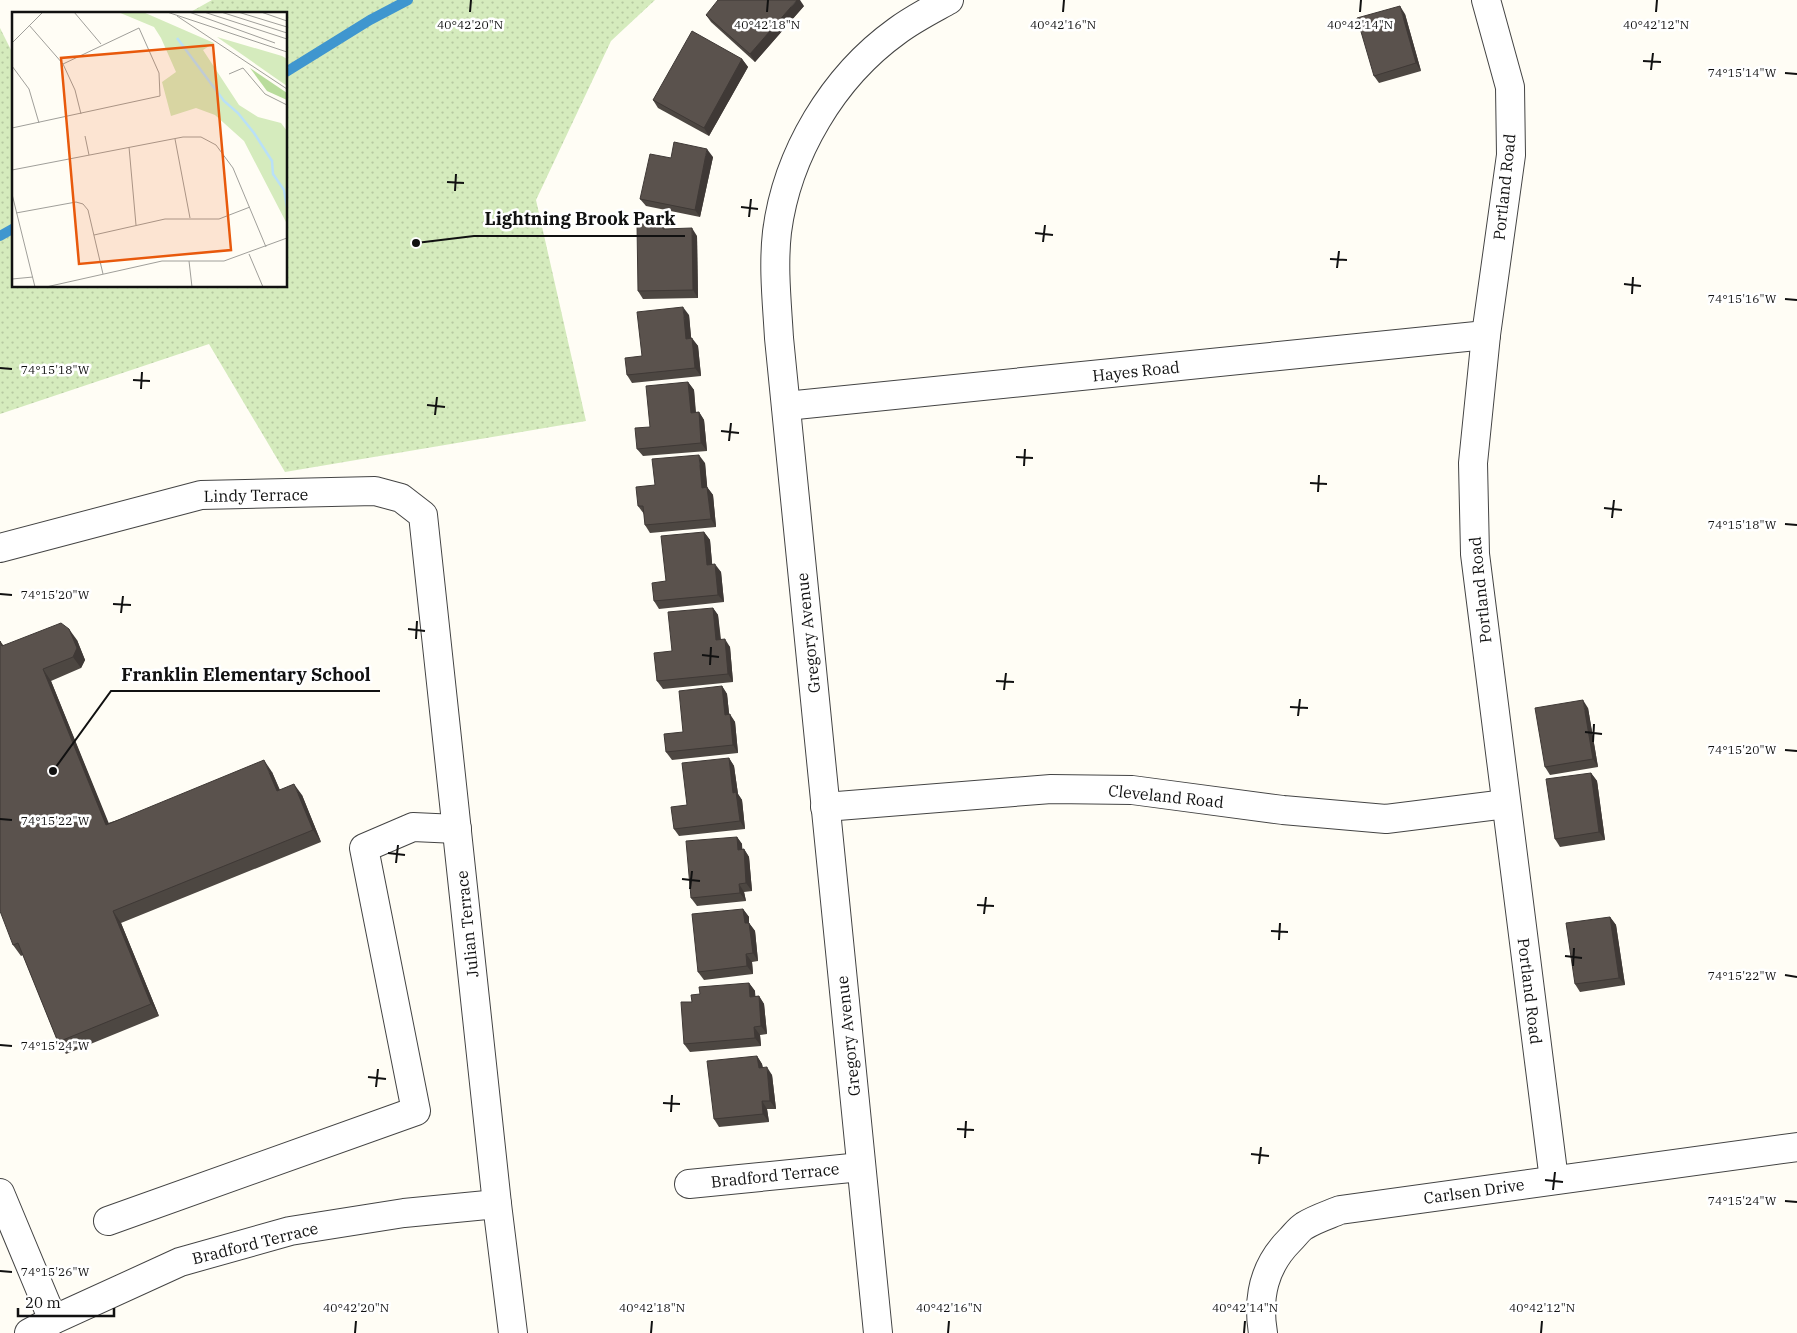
<svg xmlns="http://www.w3.org/2000/svg" width="1797" height="1333" font-family="'IBM Plex Serif',serif">
	<style>
		.park { fill: url(#park-dots) }
		.lines { fill: none; stroke-linecap: round; stroke-linejoin: round }
		.stream { stroke: #3f96cf; stroke-width: 10 }
		.minor-casing { stroke: #444; stroke-width: 30 }
		.minor { stroke: #fff; stroke-width: 28 }
		.wall { fill: #4d4742 }
		.shaded-wall { fill: #3f3936 }
		.building { fill: #5a524d; stroke: #3f3936 }
		.ticks { fill: none; stroke: #111; stroke-width: 2 }
		.labels { text-anchor: middle; dominant-baseline: central; stroke-width: 5; stroke-linejoin: round; paint-order: stroke }
		.street-label { font-size: 16px; fill: #111; stroke: #fff }
		.inset-river { fill: none; stroke: #b9e0f7; stroke-width: 2.5 }
		.inset-road { fill: none; stroke: #a09f9a; stroke-width: 1 }
		.view { fill: #e8590c; fill-opacity: 0.15; stroke: #e8590c; stroke-width: 2.5 }
		.inset-edge { fill: none; stroke: #111; stroke-width: 2.5 }
		.ticks-label { font-size: 12px; text-anchor: middle; fill: #111; stroke: #fff; stroke-width: 5; stroke-linejoin: round; paint-order: stroke }
		.leader { fill: none; stroke: #111; stroke-width: 2 }
		.callout-dot { fill: #111; stroke: #fff; stroke-width: 2 }
		.callout-label { font-size: 18px; text-anchor: middle; font-weight: bold; fill: #111; stroke: #fff; stroke-width: 5; stroke-linejoin: round; paint-order: stroke }
	</style>
	<defs>
		<pattern id="park-dots" width="8" height="8" patternUnits="userSpaceOnUse" patternTransform="scale(1.25)"><rect width="8" height="8" fill="#d5ebbd"/><path d="M2 2h.1M6 6h.1" fill="none" stroke="#b6c8a1" stroke-width="1.8" stroke-linecap="round"/></pattern>
	</defs>
	<rect width="100%" height="100%" fill="#fffdf5"/>
	<path class="park" d="M 212,0 L 655,0 L 611,41 L 536,200 L 586,421 L 285,472 L 209,344 L 0,414 L 0,28 L 14,56 L 14,286 L 286,286 L 286,14 L 187,14 Z"/>
	<g class="lines">
		<g class="stream">
			<path d="M 286,72 L 370,20 L 408,0"/>
			<path d="M 0,236 L 14,228"/>
		</g>
		<defs>
			<g id="minor">
				<path d="M 1486,0 L 1510,87 L 1511,155 L 1486,335 L 1473,463 L 1475,554 L 1554,1180"/>
				<path d="M 786,406 L 1486,335"/>
				<path d="M 0,548 L 201,495 L 375,491 L 401,498 L 423,515 L 497,1204 L 513,1333"/>
				<path d="M 825,807 L 1051,789 L 1132,790 L 1283,810 L 1386,819 L 1506,804"/>
				<path d="M 689,1184 L 861,1167"/>
				<path d="M 0,1193 L 53,1320"/>
				<path d="M 108,1221 L 416,1111 L 364,848 L 413,827 L 457,829"/>
				<path d="M 29,1333 L 53,1320 L 180,1262 L 290,1231 L 404,1213 L 497,1204"/>
				<path d="M 878,1333 L 779,338 C 777,303 773,267 777,232 C 787,154 833,77 897,31 C 913,19 931,10 949,0"/>
				<path d="M 1263,1333 C 1257,1297 1264,1266 1290,1240 C 1295,1235 1299,1229 1304,1226 C 1315,1219 1328,1215 1340,1210 L 1797,1147"/>
			</g>
		</defs>
		<use href="#minor" class="minor-casing"/>
		<use href="#minor" class="minor"/>
	</g>
	<g class="wall">
		<path d="M 804,6 L 755,62 L 711,22 L 706,15 Z"/>
		<path d="M 1405,14 L 1421,71 L 1379,83 L 1374,76 Z"/>
		<path d="M 742,59 L 748,67 L 709,136 L 658,108 L 653,100 Z"/>
		<path d="M 713,157 L 700,217 L 646,206 L 640,199 L 671,158 Z"/>
		<path d="M 662,224 L 665,229 L 697,236 L 698,298 L 643,299 L 638,291 Z"/>
		<path d="M 689,315 L 691,338 L 698,346 L 701,376 L 632,383 L 627,375 L 642,356 Z"/>
		<path d="M 688,382 L 694,390 L 696,412 L 699,412 L 704,420 L 707,451 L 643,456 L 637,449 L 650,427 Z"/>
		<path d="M 705,463 L 707,487 L 713,495 L 716,527 L 650,533 L 645,525 L 644,514 L 638,506 L 655,485 Z"/>
		<path d="M 704,532 L 710,540 L 712,564 L 721,572 L 724,602 L 659,609 L 654,601 L 666,581 Z"/>
		<path d="M 713,608 L 718,615 L 721,639 L 730,647 L 733,682 L 663,689 L 657,681 L 672,651 Z"/>
		<path d="M 77,640 L 85,660 L 81,668 L 51,681 L 108,823 L 272,772 L 280,790 L 302,795 L 321,842 L 121,923 L 159,1016 L 66,1054 L 58,1042 L 23,955 L 21,956 L 13,945 L 0,641 L 4,646 Z"/>
		<path d="M 722,686 L 727,694 L 729,714 L 735,722 L 738,753 L 672,760 L 666,752 Z"/>
		<path d="M 1588,708 L 1598,767 L 1550,775 L 1545,767 Z"/>
		<path d="M 729,758 L 734,766 L 738,794 L 742,800 L 745,829 L 679,836 L 674,829 L 687,805 Z"/>
		<path d="M 1591,773 L 1597,781 L 1605,840 L 1560,847 L 1555,839 Z"/>
		<path d="M 737,837 L 742,844 L 742,849 L 744,849 L 749,857 L 752,891 L 744,892 L 746,901 L 697,906 L 691,898 Z"/>
		<path d="M 743,909 L 749,917 L 749,923 L 755,931 L 758,961 L 752,962 L 753,974 L 704,980 L 698,972 Z"/>
		<path d="M 1610,917 L 1616,925 L 1625,985 L 1580,992 L 1575,984 Z"/>
		<path d="M 749,983 L 755,991 L 755,996 L 759,996 L 764,1004 L 767,1034 L 760,1035 L 761,1046 L 690,1052 L 684,1044 L 692,1002 L 700,994 Z"/>
		<path d="M 757,1056 L 762,1064 L 763,1068 L 772,1075 L 776,1109 L 767,1109 L 769,1122 L 719,1127 L 714,1119 Z"/>
	</g>
	<g class="shaded-wall">
		<path d="M 797,0 L 800,0 L 804,6 L 755,62 L 750,54 Z"/>
		<path d="M 1400,6 L 1405,14 L 1421,71 L 1416,63 Z"/>
		<path d="M 742,59 L 748,67 L 709,136 L 704,128 Z"/>
		<path d="M 707,149 L 713,157 L 700,217 L 695,210 Z"/>
		<path d="M 692,228 L 697,236 L 698,298 L 693,290 Z"/>
		<path d="M 683,307 L 689,315 L 692,347 L 686,339 Z"/>
		<path d="M 692,338 L 698,346 L 701,376 L 695,368 Z"/>
		<path d="M 688,382 L 694,390 L 696,421 L 691,413 Z"/>
		<path d="M 699,412 L 704,420 L 707,451 L 701,443 Z"/>
		<path d="M 699,455 L 705,463 L 708,495 L 702,488 Z"/>
		<path d="M 707,487 L 713,495 L 716,527 L 711,519 Z"/>
		<path d="M 704,532 L 710,540 L 713,573 L 707,565 Z"/>
		<path d="M 715,564 L 721,572 L 724,602 L 718,595 Z"/>
		<path d="M 713,608 L 718,615 L 721,648 L 716,640 Z"/>
		<path d="M 69,629 L 77,640 L 85,660 L 81,668 L 73,657 Z"/>
		<path d="M 725,639 L 730,647 L 733,682 L 728,674 Z"/>
		<path d="M 43,669 L 51,681 L 114,836 L 106,825 Z"/>
		<path d="M 722,686 L 727,694 L 730,722 L 725,715 Z"/>
		<path d="M 1583,700 L 1588,708 L 1598,767 L 1593,759 Z"/>
		<path d="M 730,714 L 735,722 L 738,753 L 733,745 Z"/>
		<path d="M 729,758 L 734,766 L 738,794 L 742,800 L 745,829 L 740,821 L 733,793 Z"/>
		<path d="M 264,760 L 272,772 L 285,803 L 277,791 Z"/>
		<path d="M 1591,773 L 1597,781 L 1605,840 L 1599,832 Z"/>
		<path d="M 294,784 L 302,795 L 321,842 L 313,830 Z"/>
		<path d="M 737,837 L 742,844 L 743,858 L 738,850 Z"/>
		<path d="M 744,849 L 749,857 L 752,891 L 746,883 Z"/>
		<path d="M 739,884 L 744,892 L 746,901 L 740,893 Z"/>
		<path d="M 743,909 L 749,917 L 749,923 L 755,931 L 758,961 L 753,953 L 745,923 Z"/>
		<path d="M 113,911 L 121,923 L 159,1016 L 151,1004 Z"/>
		<path d="M 1610,917 L 1616,925 L 1625,985 L 1619,978 Z"/>
		<path d="M 746,954 L 752,962 L 753,974 L 747,966 Z"/>
		<path d="M 749,983 L 755,991 L 756,1004 L 750,997 Z"/>
		<path d="M 759,996 L 764,1004 L 767,1034 L 761,1026 Z"/>
		<path d="M 754,1027 L 760,1035 L 761,1046 L 755,1038 Z"/>
		<path d="M 757,1056 L 762,1064 L 764,1076 L 759,1068 Z"/>
		<path d="M 767,1067 L 772,1075 L 776,1109 L 770,1101 Z"/>
		<path d="M 762,1101 L 767,1109 L 769,1122 L 763,1114 Z"/>
	</g>
	<g class="building">
		<path d="M 718,0 L 797,0 L 750,54 L 706,15 Z"/>
		<path d="M 1400,6 L 1416,63 L 1374,76 L 1357,18 Z"/>
		<path d="M 692,31 L 742,59 L 704,128 L 653,100 Z"/>
		<path d="M 674,142 L 707,149 L 695,210 L 640,199 L 650,154 L 671,158 Z"/>
		<path d="M 637,224 L 662,224 L 663,229 L 692,228 L 693,290 L 638,291 Z"/>
		<path d="M 683,307 L 686,339 L 692,338 L 695,368 L 627,375 L 625,358 L 642,356 L 637,312 Z"/>
		<path d="M 688,382 L 691,413 L 699,412 L 701,443 L 637,449 L 635,428 L 650,427 L 646,386 Z"/>
		<path d="M 699,455 L 702,488 L 707,487 L 711,519 L 645,525 L 643,506 L 638,506 L 636,487 L 655,485 L 652,459 Z"/>
		<path d="M 704,532 L 707,565 L 715,564 L 718,595 L 654,601 L 652,583 L 666,581 L 661,536 Z"/>
		<path d="M 713,608 L 716,640 L 725,639 L 728,674 L 657,681 L 654,653 L 672,651 L 668,612 Z"/>
		<path d="M 61,623 L 69,629 L 77,648 L 73,657 L 43,669 L 106,825 L 264,760 L 277,791 L 294,784 L 313,830 L 113,911 L 151,1004 L 58,1042 L 18,943 L 13,945 L 0,911 L 0,641 L 2,646 Z"/>
		<path d="M 722,686 L 725,715 L 730,714 L 733,745 L 666,752 L 664,734 L 683,732 L 679,691 Z"/>
		<path d="M 1583,700 L 1593,759 L 1545,767 L 1535,708 Z"/>
		<path d="M 729,758 L 733,793 L 736,792 L 740,821 L 674,829 L 671,807 L 687,805 L 682,763 Z"/>
		<path d="M 1591,773 L 1599,832 L 1555,839 L 1546,779 Z"/>
		<path d="M 737,837 L 738,850 L 744,849 L 746,883 L 739,884 L 740,893 L 691,898 L 686,841 Z"/>
		<path d="M 743,909 L 745,923 L 749,923 L 753,953 L 746,954 L 747,966 L 698,972 L 692,914 Z"/>
		<path d="M 1610,917 L 1619,978 L 1575,984 L 1566,923 Z"/>
		<path d="M 749,983 L 750,997 L 759,996 L 761,1026 L 754,1027 L 755,1038 L 684,1044 L 681,1002 L 692,1002 L 691,995 L 700,994 L 699,987 Z"/>
		<path d="M 757,1056 L 759,1068 L 767,1067 L 770,1101 L 762,1101 L 763,1114 L 714,1119 L 707,1061 Z"/>
	</g>
	<path class="ticks" d="M 470,12 L 471,0M 767,12 L 768,0M 1063,12 L 1064,0M 1360,12 L 1361,0M 1656,12 L 1657,0M 1643,61 L 1661,62M 1651,70 L 1653,53M 1785,73 L 1797,74M 447,182 L 464,183M 455,191 L 456,174M 741,207 L 758,209M 749,217 L 751,199M 1035,233 L 1053,235M 1043,242 L 1045,225M 1330,259 L 1347,260M 1337,268 L 1339,251M 1624,284 L 1641,286M 1632,294 L 1633,277M 1785,299 L 1797,300M 0,368 L 12,369M 133,380 L 150,381M 141,389 L 142,372M 427,405 L 445,407M 435,415 L 437,397M 721,431 L 739,433M 729,441 L 731,423M 1016,457 L 1033,458M 1024,466 L 1025,449M 1310,483 L 1327,484M 1318,492 L 1319,475M 1604,508 L 1622,510M 1612,518 L 1614,500M 1785,524 L 1797,525M 0,594 L 12,595M 113,604 L 131,605M 121,613 L 123,596M 408,629 L 425,631M 416,639 L 417,621M 702,655 L 719,657M 710,665 L 711,647M 996,681 L 1014,682M 1004,690 L 1006,673M 1290,707 L 1308,708M 1298,716 L 1300,699M 1585,732 L 1602,734M 1593,742 L 1594,724M 1785,750 L 1797,751M 0,819 L 12,820M 388,853 L 405,855M 396,863 L 398,845M 682,879 L 700,881M 690,889 L 692,871M 977,905 L 994,906M 984,914 L 986,897M 1271,931 L 1288,932M 1279,940 L 1280,923M 1565,956 L 1582,958M 1573,966 L 1574,948M 1785,975 L 1797,977M 0,1045 L 12,1046M 368,1077 L 386,1079M 376,1087 L 378,1069M 663,1103 L 680,1104M 671,1112 L 672,1095M 957,1129 L 974,1130M 965,1138 L 966,1121M 1251,1154 L 1269,1156M 1259,1164 L 1261,1147M 1545,1180 L 1563,1182M 1553,1190 L 1555,1172M 1785,1201 L 1797,1202M 0,1271 L 12,1272M 355,1333 L 356,1321M 651,1333 L 652,1321M 948,1333 L 949,1321M 1244,1333 L 1245,1321M 1541,1333 L 1542,1321"/>
	<g class="labels">
		<g class="street-label">
			<text transform="translate(1504 187) rotate(-84)">Portland Road</text>
			<text transform="translate(1136 371) rotate(-6)">Hayes Road</text>
			<text transform="translate(256 495) rotate(-1)">Lindy Terrace</text>
			<text transform="translate(1480 590) rotate(-96)">Portland Road</text>
			<text transform="translate(808 633) rotate(-96)">Gregory Avenue</text>
			<text transform="translate(1166 796) rotate(6)">Cleveland Road</text>
			<text transform="translate(467 924) rotate(-96)">Julian Terrace</text>
			<text transform="translate(1530 991) rotate(83)">Portland Road</text>
			<text transform="translate(848 1036) rotate(-96)">Gregory Avenue</text>
			<text transform="translate(775 1175) rotate(-6)">Bradford Terrace</text>
			<text transform="translate(1474 1191) rotate(-8)">Carlsen Drive</text>
			<text transform="translate(255 1243) rotate(-14)">Bradford Terrace</text>
		</g>
	</g>
	<g transform="translate(12 12)">
		<rect width="275" height="275" fill="#fffdf5"/>
		<path d="M 205,25 L 270,44 L 275,47 L 275,74 Z" fill="#d5ebbd"/>
		<path d="M 238,56 L 275,81 L 275,88 L 255,79 Z" fill="#b9dc9c"/>
		<path d="M 106,0 L 131,0 L 202,31 L 191,38 L 227,93 L 246,105 L 269,111 L 275,119 L 275,212 L 232,129 L 203,103 L 184,96 L 159,104 L 150,70 L 164,60 L 149,26 L 142,15 Z" fill="#d5ebbd"/>
		<path class="inset-river" d="M 165,26 L 212,89 L 226,101 L 242,121 L 260,149 L 261,162 L 272,178 L 275,195"/>
		<path class="inset-road" d="M 62,0 L 89,32M 155,0 L 275,40M 177,0 L 263,31M 192,0 L 275,27M 209,0 L 275,21M 226,0 L 275,15M 249,0 L 275,9M 165,4 L 275,77M 17,13 L 51,52 L 63,78 L 69,102M 0,31 L 31,0M 0,54 L 17,77 L 27,111M 217,62 L 231,56 L 253,82 L 275,93M 0,116 L 148,84 L 147,61 L 127,16 L 51,52M 73,124 L 77,143M 163,127 L 178,206M 117,135 L 124,213M 0,158 L 171,125 L 189,125 L 204,133 L 221,156 L 254,235M 0,182 L 23,275M 4,201 L 64,190 L 71,192 L 76,198 L 91,262M 82,223 L 153,207 L 207,207 L 238,195M 237,242 L 251,275M 177,249 L 180,275M 0,267 L 21,265M 34,275 L 150,249 L 212,249 L 275,226"/>
		<path class="view" d="M 201,33 L 219,238 L 67,252 L 49,46 Z"/>
		<rect width="275" height="275" class="inset-edge"/>
	</g>
	<g class="ticks-label">
		<text x="470" y="29">40°42'20"N</text>
		<text x="767" y="29">40°42'18"N</text>
		<text x="1063" y="29">40°42'16"N</text>
		<text x="1360" y="29">40°42'14"N</text>
		<text x="1656" y="29">40°42'12"N</text>
		<text x="1742" y="77">74°15'14"W</text>
		<text x="1742" y="303">74°15'16"W</text>
		<text x="55" y="374">74°15'18"W</text>
		<text x="1742" y="529">74°15'18"W</text>
		<text x="55" y="599">74°15'20"W</text>
		<text x="1742" y="754">74°15'20"W</text>
		<text x="55" y="825">74°15'22"W</text>
		<text x="1742" y="980">74°15'22"W</text>
		<text x="55" y="1050">74°15'24"W</text>
		<text x="1742" y="1205">74°15'24"W</text>
		<text x="55" y="1276">74°15'26"W</text>
		<text x="356" y="1312">40°42'20"N</text>
		<text x="652" y="1312">40°42'18"N</text>
		<text x="949" y="1312">40°42'16"N</text>
		<text x="1245" y="1312">40°42'14"N</text>
		<text x="1542" y="1312">40°42'12"N</text>
	</g>
	<path class="leader" d="M416 243L474 236H685M53 771L111 691H380"/>
	<g class="callout-dot">
		<circle cx="416" cy="243" r="5"/>
		<circle cx="53" cy="771" r="5"/>
	</g>
	<g class="callout-label">
		<text x="580" y="225">Lightning Brook Park</text>
		<text x="246" y="681">Franklin Elementary School</text>
	</g>
	<path d="M18 1308v8h96v-8" fill="none" stroke="#111111" stroke-width="2.5"/>
	<text x="25" y="1308" font-size="15" fill="#111111" stroke="#ffffff" stroke-width="4" paint-order="stroke">20 m</text>
</svg>
